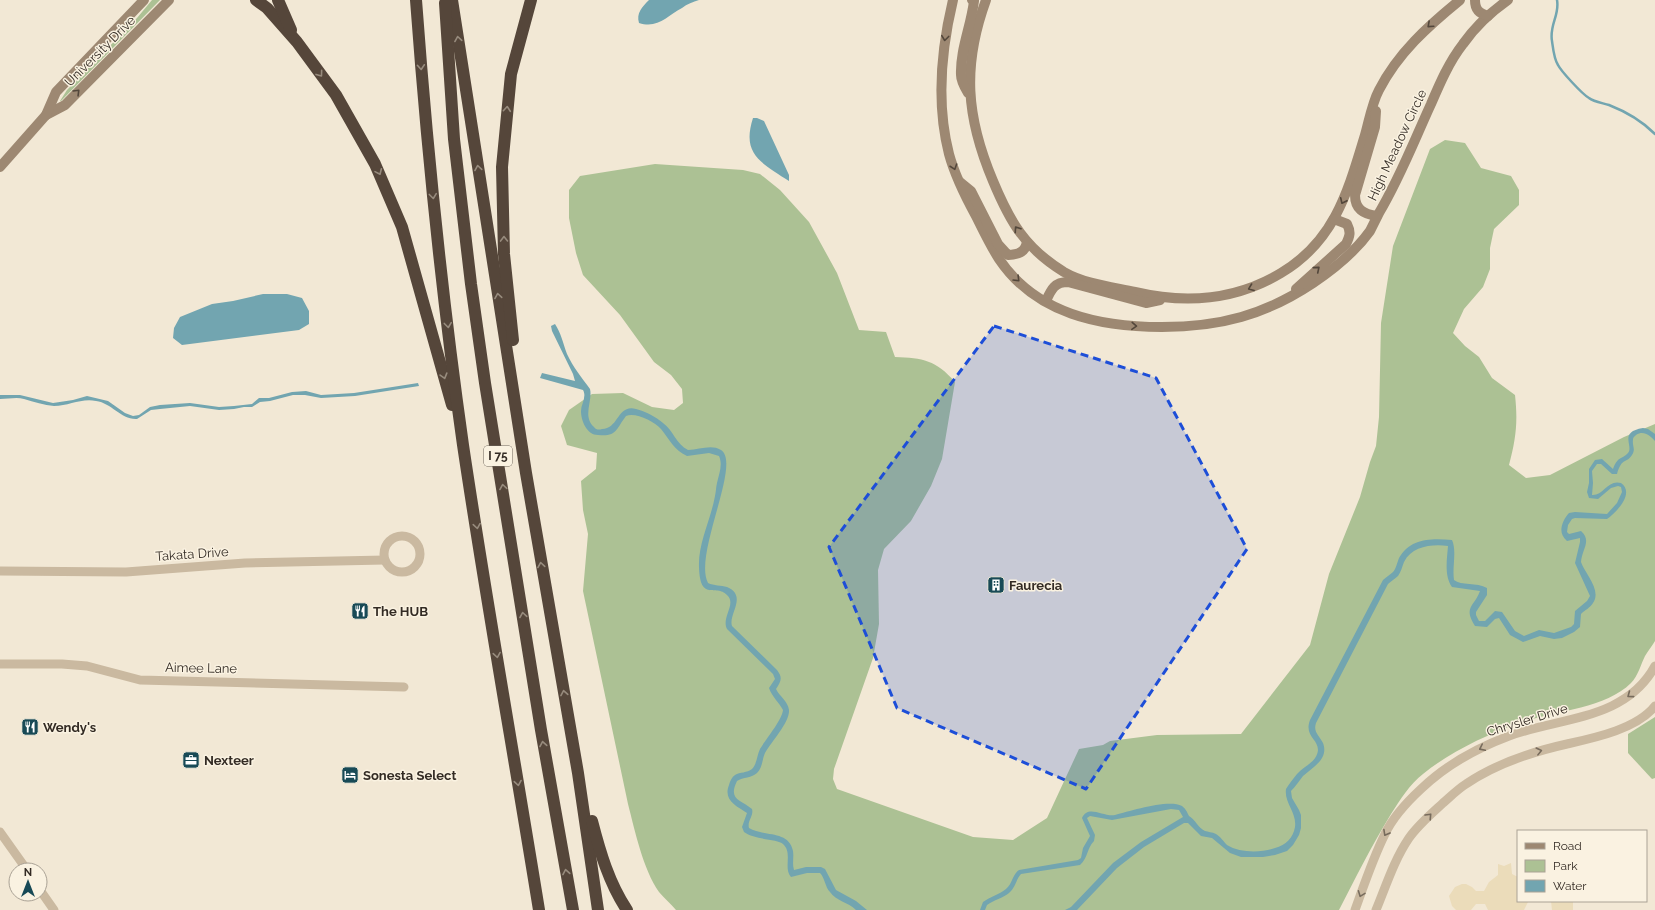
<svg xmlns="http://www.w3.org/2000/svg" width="1655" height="910" font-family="Raleway,sans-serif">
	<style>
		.green { fill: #acc194 }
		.plaza { fill: #ebdcba }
		.water { fill: #72a5b0 }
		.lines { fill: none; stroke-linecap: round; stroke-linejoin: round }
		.stream { stroke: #72a5b0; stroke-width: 2.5 }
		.street { stroke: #cab9a0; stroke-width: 9 }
		.secondary { stroke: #9d8872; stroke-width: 10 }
		.highway { stroke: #55463a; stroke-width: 12 }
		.oneway { stroke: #53473b }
		.oneway2 { stroke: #978b7d }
		.oneway3 { stroke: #776b5c }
		.marked { fill: #1d4ed8; fill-opacity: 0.2; stroke: #1d4ed8; stroke-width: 3; stroke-dasharray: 8 5; stroke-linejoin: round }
		.labels { text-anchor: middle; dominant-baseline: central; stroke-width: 3; stroke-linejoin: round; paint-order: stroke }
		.shield { fill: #faf2e1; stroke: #6f675d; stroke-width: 1 }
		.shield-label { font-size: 12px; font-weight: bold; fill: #332b24 }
		.street-label { font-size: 13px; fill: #332b24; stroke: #faf2e1 }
		.poi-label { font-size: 13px; font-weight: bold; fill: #332b24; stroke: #faf2e1; text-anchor: start }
	</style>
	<rect width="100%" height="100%" fill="#f2e8d5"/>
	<g class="green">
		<path d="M 152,0 L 160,0 L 61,101 L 60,101 L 67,90 L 137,18 Z"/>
		<path d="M 1445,140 L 1465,143 L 1481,168 L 1511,176 L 1519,190 L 1519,205 L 1494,229 L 1490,248 L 1490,269 L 1483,287 L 1464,309 L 1453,333 L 1465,346 L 1479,357 L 1492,378 L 1515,395 C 1518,422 1516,439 1509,465 L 1526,478 L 1550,475 L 1624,437 L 1655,424 L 1655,641 C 1652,646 1648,651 1645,656 C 1641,664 1638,676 1631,683 C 1605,709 1553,711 1519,723 C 1486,735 1450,752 1423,774 C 1410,784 1400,800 1391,814 C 1372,845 1356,877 1339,910 L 676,910 C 671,904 664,898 659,892 C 643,869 635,831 628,804 L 583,591 L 588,534 L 583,510 L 581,481 L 596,469 L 597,453 L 567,445 L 561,426 L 569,410 L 592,394 L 623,393 L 652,407 L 674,410 L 683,403 L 682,389 L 671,375 L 654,362 L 620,315 L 583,275 L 576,253 L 569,218 L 569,190 L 580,176 L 655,164 L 743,170 L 760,174 L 780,190 L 809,222 L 837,273 L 859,330 L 886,332 L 895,357 C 923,358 936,360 955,382 L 942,459 L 931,486 L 911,521 L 884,549 L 878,570 L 879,624 L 873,658 L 834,769 L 833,779 L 837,789 L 973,837 L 1013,840 L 1047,818 L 1079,749 L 1103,745 L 1110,741 L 1157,735 L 1241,734 L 1310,645 L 1329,574 L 1360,497 L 1370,462 L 1376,446 L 1379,417 L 1381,323 L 1393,246 L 1430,149 Z"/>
		<path d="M 1655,717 L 1655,778 L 1652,779 L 1628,753 L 1628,734 Z"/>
	</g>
	<path class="plaza" d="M 1511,863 L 1512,874 L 1518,877 L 1518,901 L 1573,901 L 1573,910 L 1552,910 L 1551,901 L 1528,902 L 1524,910 L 1488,910 L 1485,904 L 1476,904 L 1471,910 L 1456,910 L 1452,906 L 1449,896 L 1455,887 L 1462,884 L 1466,884 L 1472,887 L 1476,891 L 1484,891 L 1489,882 L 1498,875 L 1498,864 L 1504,866 Z"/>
	<g class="water">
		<path d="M 649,0 L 699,0 C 693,2 687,4 682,8 C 667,16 658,29 639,23 C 636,13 642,7 649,0 Z"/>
		<path d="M 753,118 L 757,118 L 764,121 L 789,175 L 789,181 C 762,163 741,155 753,118 Z"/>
		<path d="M 263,294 L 287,294 L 302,298 L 309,311 L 309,324 L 299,330 L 182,345 L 173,338 L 174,328 L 180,317 L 212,304 L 233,301 Z"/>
		<path d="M 555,324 C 561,333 563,343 567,354 C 573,367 582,378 590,389 C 593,401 582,416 594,427 C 596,430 599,430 602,429 C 619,429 617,404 636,409 C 645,411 656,417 663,423 C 673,430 676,444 688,450 C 699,450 711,444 721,450 C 742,463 693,555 708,583 C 714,586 721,585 727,587 C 748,596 728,614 732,626 L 777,670 C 783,678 781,681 776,689 C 779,696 788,701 789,710 C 790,722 771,742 765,753 C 762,759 763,767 757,773 C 752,778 743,777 737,781 C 728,800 740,799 752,809 C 754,816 747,821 749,828 C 764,837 789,830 793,851 C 794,858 792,864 794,870 L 806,867 L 821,867 L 825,869 L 836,890 L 856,901 L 867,910 L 856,910 C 848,902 836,901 830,892 C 825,887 825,878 820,873 L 807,873 L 791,877 C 783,868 793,853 783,844 C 778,839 755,840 744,832 L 742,827 L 747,813 C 736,806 723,800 729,785 C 730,781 732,777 735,775 C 740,772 747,773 752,769 C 757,764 757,755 760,749 C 766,739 782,720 783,710 C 779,702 772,697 769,688 L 775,679 L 773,674 L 727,629 C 721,617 737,604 727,595 C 716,583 700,603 699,567 C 698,543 711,519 715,496 C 716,491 716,487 717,483 C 719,474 723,465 719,456 L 709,453 L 687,456 C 674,450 669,439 661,429 C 654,421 635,412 626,416 C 616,429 617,437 598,435 C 587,435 581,421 581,411 C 581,404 587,397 583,390 L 540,378 L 542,373 L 575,381 L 573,374 L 552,331 L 551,326 Z"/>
		<path d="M 418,383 L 419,386 L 355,396 L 321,398 L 305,395 L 293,395 L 270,401 L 260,402 L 252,407 L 244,407 L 234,409 L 219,410 L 190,406 L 160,409 L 151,410 L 137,419 C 121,420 112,403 96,401 C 81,398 69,406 54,406 C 44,405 34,402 24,399 C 17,397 8,399 0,399 L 0,395 L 20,395 L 53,403 L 73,400 L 87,396 L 108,401 L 125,413 L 133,416 L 139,415 L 150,407 L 160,405 L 190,403 L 219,407 L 234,406 L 252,404 L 259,398 L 269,398 L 292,392 L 306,391 L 321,395 L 354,393 Z"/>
		<path d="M 1643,428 L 1648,429 L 1655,434 L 1655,441 C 1650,436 1644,430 1636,435 C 1634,437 1633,437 1633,440 C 1632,446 1636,449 1632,455 C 1626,464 1622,457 1617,474 L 1612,474 L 1601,464 L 1597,464 L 1592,471 L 1593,483 L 1592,495 C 1603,496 1608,479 1621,483 C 1635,493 1617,512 1607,519 L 1575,518 L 1572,519 L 1568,525 L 1567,532 L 1569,534 L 1581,531 C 1592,541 1582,549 1581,562 C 1585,574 1602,590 1593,603 C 1590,608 1585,610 1581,614 L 1580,627 L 1574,632 L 1562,638 L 1554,639 L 1540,636 L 1523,642 L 1510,635 L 1499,618 L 1495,619 L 1487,627 L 1475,626 C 1463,607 1474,607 1480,591 L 1452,587 C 1444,576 1447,559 1448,546 C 1432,544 1412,546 1404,562 C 1402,567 1401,572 1398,576 C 1395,579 1391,581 1388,584 L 1316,723 C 1313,732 1319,735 1323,743 C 1329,759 1313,767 1303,776 C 1299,781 1295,787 1291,791 L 1292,798 L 1299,810 L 1301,815 L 1301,828 L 1299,835 L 1293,845 L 1287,851 L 1275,855 L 1263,857 L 1241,857 L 1230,853 L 1212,838 L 1201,836 L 1188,823 L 1184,823 L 1144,847 L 1117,868 L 1077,910 L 1065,910 L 1071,907 L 1113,863 L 1141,842 L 1183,817 L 1179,810 L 1171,809 L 1112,820 L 1090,816 L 1087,818 L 1095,835 L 1094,841 C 1087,848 1088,858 1080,865 L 1021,874 C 1016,879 1016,887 1009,893 C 1003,898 994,900 987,905 L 985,910 L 980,910 L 983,902 C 990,897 1000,894 1006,889 C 1013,883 1012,875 1019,870 L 1078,860 L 1081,858 L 1083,848 L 1090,836 L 1082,818 C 1088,804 1103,817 1115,815 C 1131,811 1168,799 1182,806 C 1186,809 1187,812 1189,816 C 1195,819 1198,828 1205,831 C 1208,832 1212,832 1216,834 C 1221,837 1223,841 1227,845 C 1240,853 1261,853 1275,848 C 1286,845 1293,838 1295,827 C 1297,812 1284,803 1286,789 C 1289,784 1293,779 1297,774 C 1304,766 1317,762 1318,750 C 1318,739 1304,736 1310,720 L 1383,580 C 1386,577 1390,575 1393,572 C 1396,569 1397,563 1399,558 C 1410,538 1432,538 1452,540 C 1457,551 1452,567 1454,580 C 1461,586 1477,582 1487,588 L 1487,595 L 1476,612 L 1476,615 L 1479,621 L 1485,621 L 1495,611 L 1502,612 L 1515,631 L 1524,636 L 1539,630 L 1554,633 L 1571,627 L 1574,624 L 1575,611 L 1587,601 L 1590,596 L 1575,563 L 1580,542 L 1580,538 L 1567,541 C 1557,533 1562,521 1569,513 L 1575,512 L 1607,514 L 1617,503 L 1622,492 L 1621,487 L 1618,486 L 1611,488 L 1598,499 L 1589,498 L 1587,492 L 1589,483 L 1589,469 L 1595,460 L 1602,459 L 1613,469 C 1618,456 1621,460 1628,453 C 1634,446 1618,432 1643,428 Z"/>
	</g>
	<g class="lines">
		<path class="stream" d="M 1557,0 C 1560,15 1549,25 1552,41 C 1553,48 1554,59 1558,65 C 1561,71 1582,94 1589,98 C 1594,102 1603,103 1609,105 C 1627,112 1642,121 1655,134"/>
		<g class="street">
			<circle cx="402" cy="554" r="18"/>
			<path d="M 0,571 L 126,572 L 245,563 L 385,560"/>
			<path d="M 0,664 L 62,664 L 87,666 L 140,680 L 404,687"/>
			<path d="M 0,832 L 27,870"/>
			<path d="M 40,890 L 54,910"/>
			<path d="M 1355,910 C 1364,885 1373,858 1385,834 C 1393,817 1408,801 1421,789 C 1446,765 1477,748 1509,736 C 1561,717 1626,720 1655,666"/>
			<path d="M 1376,910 C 1386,886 1394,860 1409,838 C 1418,825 1431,814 1443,803 C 1450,797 1458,789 1466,784 C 1497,763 1531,752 1567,744 C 1594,738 1637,729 1655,706"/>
		</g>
		<g class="secondary">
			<path d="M 953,0 C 941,50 936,103 949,154 C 955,176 965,196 976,216 C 983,230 990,245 999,259 C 1036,314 1100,327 1162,327 C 1220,327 1265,315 1313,283 C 1334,269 1355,252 1370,231 C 1373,225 1376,219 1379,213 C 1400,178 1414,141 1431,104 C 1440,83 1449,62 1463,44 C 1475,27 1491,12 1508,0"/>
			<path d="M 986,0 C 962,66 966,117 993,181 C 1010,222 1025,248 1064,272 C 1085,284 1112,287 1135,292 C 1186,304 1236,300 1281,273 C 1335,241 1348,191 1365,135 C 1369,121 1372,103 1379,90 C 1398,53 1428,26 1460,0"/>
			<path d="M 1475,0 C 1475,10 1479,13 1488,16"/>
			<path d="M 968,93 C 965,88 961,81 961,75 C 960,50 971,26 974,1 L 972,0"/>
			<path d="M 1376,111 L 1375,127 L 1355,195 C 1355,209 1363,214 1377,216"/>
			<path d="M 46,115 L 65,105 L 169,0"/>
			<path d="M 0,167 L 46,115 L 56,92 L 144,0"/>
			<path d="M 960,182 L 971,191 L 998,244 L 1008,255 C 1018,254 1025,253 1027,242"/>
			<path d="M 1296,289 L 1346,244 C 1350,236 1351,232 1347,224 L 1334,219"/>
			<path d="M 1046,301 C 1051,290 1054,282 1068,282 L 1146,303 L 1160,300"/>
		</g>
		<g class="highway">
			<path d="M 256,0 L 267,8 L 297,42 L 336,95 L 375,164 L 402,227 L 452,405"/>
			<path d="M 278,0 L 291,30"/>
			<path d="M 416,0 C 427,149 442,297 463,445 C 486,600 514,755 539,910"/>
			<path d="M 452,0 L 526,473 L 578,773 L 598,910"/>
			<path d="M 445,3 L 454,139 L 471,284 L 485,383 L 541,730 L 573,910"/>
			<path d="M 513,340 L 504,254 L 502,167 L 511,74 L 531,0"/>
			<path d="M 592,821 C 600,852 609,883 627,910"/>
		</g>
	</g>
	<defs><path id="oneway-chevron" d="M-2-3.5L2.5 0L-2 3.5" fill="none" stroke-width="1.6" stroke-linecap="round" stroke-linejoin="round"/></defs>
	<g class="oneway">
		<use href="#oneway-chevron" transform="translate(1430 25) rotate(138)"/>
		<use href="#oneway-chevron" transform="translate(945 38) rotate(97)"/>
		<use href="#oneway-chevron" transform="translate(77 92) rotate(-45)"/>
		<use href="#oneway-chevron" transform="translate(954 167) rotate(71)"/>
		<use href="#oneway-chevron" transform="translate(1343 201) rotate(115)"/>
		<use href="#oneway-chevron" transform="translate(1017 229) rotate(-124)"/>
		<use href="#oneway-chevron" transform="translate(1317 269) rotate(-40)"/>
		<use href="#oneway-chevron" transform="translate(1017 279) rotate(45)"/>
		<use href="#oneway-chevron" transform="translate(1251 288) rotate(159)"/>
		<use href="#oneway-chevron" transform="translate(1134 326) rotate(3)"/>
	</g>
	<g class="oneway2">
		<use href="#oneway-chevron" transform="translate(458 39) rotate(-99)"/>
		<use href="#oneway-chevron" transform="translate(421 67) rotate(86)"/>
		<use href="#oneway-chevron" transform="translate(320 74) rotate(54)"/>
		<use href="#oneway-chevron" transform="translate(507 109) rotate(-85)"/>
		<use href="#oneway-chevron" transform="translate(478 168) rotate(-99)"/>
		<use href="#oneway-chevron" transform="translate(379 172) rotate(66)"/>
		<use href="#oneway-chevron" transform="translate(433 196) rotate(83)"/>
		<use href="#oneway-chevron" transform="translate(504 239) rotate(-91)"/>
		<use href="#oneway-chevron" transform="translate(498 296) rotate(-99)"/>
		<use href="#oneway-chevron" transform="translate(448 325) rotate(83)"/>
		<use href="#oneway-chevron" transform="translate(444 376) rotate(74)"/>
		<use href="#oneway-chevron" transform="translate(503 487) rotate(-99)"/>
		<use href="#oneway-chevron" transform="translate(477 526) rotate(81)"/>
		<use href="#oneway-chevron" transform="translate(541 565) rotate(-99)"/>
		<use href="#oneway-chevron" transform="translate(523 615) rotate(-99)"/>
		<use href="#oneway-chevron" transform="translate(497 655) rotate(81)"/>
		<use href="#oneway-chevron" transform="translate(564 693) rotate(-100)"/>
		<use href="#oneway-chevron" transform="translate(543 744) rotate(-100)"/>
		<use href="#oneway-chevron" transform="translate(518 783) rotate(81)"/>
		<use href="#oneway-chevron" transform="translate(566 872) rotate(-100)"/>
	</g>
	<g class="oneway3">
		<use href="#oneway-chevron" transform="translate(1630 695) rotate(143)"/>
		<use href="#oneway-chevron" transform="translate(1482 748) rotate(154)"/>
		<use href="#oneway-chevron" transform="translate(1539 751) rotate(-14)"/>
		<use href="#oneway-chevron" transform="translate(1429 816) rotate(-47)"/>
		<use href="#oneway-chevron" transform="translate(1386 833) rotate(119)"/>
		<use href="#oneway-chevron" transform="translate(1361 894) rotate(111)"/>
	</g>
	<path class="marked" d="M 994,326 L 1156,378 L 1247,549 L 1086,789 L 897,708 L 829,547 Z"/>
	<defs>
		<symbol id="building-square" viewBox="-11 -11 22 22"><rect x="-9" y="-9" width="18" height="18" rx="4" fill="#184a56" stroke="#faf2e1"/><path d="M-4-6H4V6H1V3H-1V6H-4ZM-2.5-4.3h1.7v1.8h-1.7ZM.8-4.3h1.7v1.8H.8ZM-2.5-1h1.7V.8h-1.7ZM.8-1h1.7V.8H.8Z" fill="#fff"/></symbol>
		<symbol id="restaurant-square" viewBox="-11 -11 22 22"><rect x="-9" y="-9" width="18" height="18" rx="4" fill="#184a56" stroke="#faf2e1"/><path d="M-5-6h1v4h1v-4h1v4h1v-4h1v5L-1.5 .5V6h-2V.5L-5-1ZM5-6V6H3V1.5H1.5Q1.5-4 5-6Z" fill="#fff"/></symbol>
		<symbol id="office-square" viewBox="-11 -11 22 22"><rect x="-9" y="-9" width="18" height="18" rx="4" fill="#184a56" stroke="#faf2e1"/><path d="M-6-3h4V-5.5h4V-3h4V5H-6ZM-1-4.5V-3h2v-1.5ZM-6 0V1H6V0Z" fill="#fff"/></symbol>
		<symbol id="hotel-square" viewBox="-11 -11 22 22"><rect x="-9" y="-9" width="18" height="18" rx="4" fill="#184a56" stroke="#faf2e1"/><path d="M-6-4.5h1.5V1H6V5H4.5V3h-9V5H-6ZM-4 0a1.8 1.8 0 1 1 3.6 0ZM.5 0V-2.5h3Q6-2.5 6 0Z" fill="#fff"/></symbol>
	</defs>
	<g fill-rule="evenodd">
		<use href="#building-square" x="986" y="575" width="20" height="20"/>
		<use href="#restaurant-square" x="350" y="601" width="20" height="20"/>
		<use href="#restaurant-square" x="20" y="717" width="20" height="20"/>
		<use href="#office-square" x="181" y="750" width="20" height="20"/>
		<use href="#hotel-square" x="340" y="765" width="20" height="20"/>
	</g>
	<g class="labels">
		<rect class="shield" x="484" y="446" width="28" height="20" rx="3"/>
		<g class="shield-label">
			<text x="498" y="456">I 75</text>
		</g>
		<g class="street-label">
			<text transform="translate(100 51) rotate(-45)">University Drive</text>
			<text transform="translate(1397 145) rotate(-65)">High Meadow Circle</text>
			<text transform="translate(192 554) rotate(-4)">Takata Drive</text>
			<text transform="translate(201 668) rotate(1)">Aimee Lane</text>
			<text transform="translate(1527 720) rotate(-17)">Chrysler Drive</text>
		</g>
		<g class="poi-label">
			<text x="1009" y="585">Faurecia</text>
			<text x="373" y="611">The HUB</text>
			<text x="43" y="727">Wendy's</text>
			<text x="204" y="760">Nexteer</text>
			<text x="363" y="775">Sonesta Select</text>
		</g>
	</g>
	<rect x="1517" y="830" width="130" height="72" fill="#faf2e1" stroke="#aaa295"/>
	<rect x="1525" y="843" width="20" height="6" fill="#9d8872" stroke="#aaa295"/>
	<text x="1553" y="850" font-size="12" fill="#332b24">Road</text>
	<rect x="1525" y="860" width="20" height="12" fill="#acc194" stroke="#aaa295"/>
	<text x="1553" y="870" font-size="12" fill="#332b24">Park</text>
	<rect x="1525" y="880" width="20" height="12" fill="#72a5b0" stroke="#aaa295"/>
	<text x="1553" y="890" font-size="12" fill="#332b24">Water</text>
	<g transform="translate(28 882)"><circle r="19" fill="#faf2e1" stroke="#aaa295"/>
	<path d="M0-3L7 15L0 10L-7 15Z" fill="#184a56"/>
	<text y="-6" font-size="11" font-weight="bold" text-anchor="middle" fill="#332b24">N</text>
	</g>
</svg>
